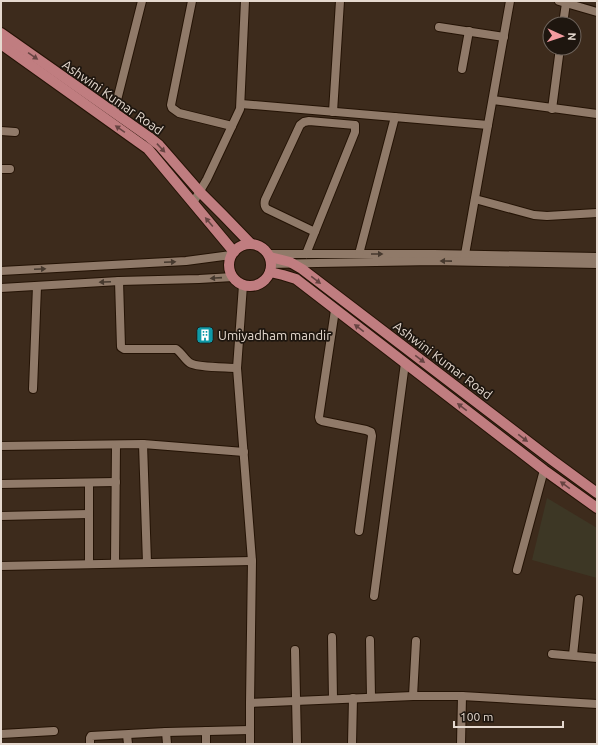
<svg xmlns="http://www.w3.org/2000/svg" width="598" height="745" font-family="Ubuntu,sans-serif">
	<style>
		.commercial { fill: #3d3725 }
		.lines { fill: none; stroke-linecap: round; stroke-linejoin: round }
		.minor-casing { stroke: #241305; stroke-width: 10 }
		.major-casing { stroke: #241305; stroke-width: 12 }
		.minor { stroke: #907a69; stroke-width: 8 }
		.major { stroke: #c07d80; stroke-width: 10 }
		.oneway { fill: #674442 }
		.oneway2 { fill: #46392e }
		.labels { text-anchor: middle; dominant-baseline: central; stroke-width: 3.5; stroke-linejoin: round; paint-order: stroke }
		.street-label { font-size: 13px; fill: #e5d9cf; stroke: #1e160f }
		.poi-label { font-size: 13px; fill: #e5d9cf; stroke: #1e160f; text-anchor: start }
	</style>
	<rect width="100%" height="100%" fill="#3d2b1c"/>
	<path class="commercial" d="M 547,498 L 597,528 L 597,578 L 532,560 Z"/>
	<g class="lines">
		<defs>
			<g id="minor">
				<path d="M 192,1 L 171,105 L 172,108 L 179,113 L 232,126"/>
				<path d="M 559,1 L 597,12"/>
				<path d="M 563,24 L 566,3"/>
				<path d="M 439,27 L 504,37"/>
				<path d="M 462,69 L 469,31"/>
				<path d="M 493,100 L 597,114"/>
				<path d="M 241,104 L 488,125"/>
				<path d="M 552,109 L 560,48"/>
				<path d="M 114,112 L 142,1"/>
				<path d="M 333,112 L 340,1"/>
				<path d="M 1,131 L 15,132"/>
				<path d="M 1,169 L 10,169"/>
				<path d="M 475,199 L 534,215 L 547,216 L 597,213"/>
				<path d="M 193,203 L 207,179 L 240,109 L 245,1"/>
				<path d="M 268,254 L 434,254 L 597,257"/>
				<path d="M 306,254 L 355,132 L 355,125 L 309,121 L 304,122 L 300,125 L 265,200 C 264,204 264,206 267,209 L 315,232"/>
				<path d="M 359,254 L 395,117"/>
				<path d="M 464,260 L 510,1"/>
				<path d="M 271,264 L 317,263 L 434,261 L 597,264"/>
				<path d="M 1,271 L 186,261 L 231,255"/>
				<path d="M 119,281 L 121,347 L 124,349 L 176,349 C 182,353 185,360 190,363 C 198,368 227,367 237,368"/>
				<path d="M 243,285 L 237,368 L 252,561 L 250,703 L 250,744"/>
				<path d="M 1,288 L 119,281 L 199,279 L 233,277"/>
				<path d="M 335,310 L 319,417 L 320,420 L 322,421 L 366,430 L 371,432 L 372,436 L 359,531"/>
				<path d="M 33,389 L 37,286"/>
				<path d="M 143,444 L 244,452"/>
				<path d="M 1,446 L 143,444 L 147,563"/>
				<path d="M 89,483 L 89,564"/>
				<path d="M 1,484 L 116,482"/>
				<path d="M 1,516 L 89,514"/>
				<path d="M 115,563 L 116,445"/>
				<path d="M 1,566 L 252,561"/>
				<path d="M 517,570 L 544,470"/>
				<path d="M 374,596 L 405,363"/>
				<path d="M 332,637 L 333,699"/>
				<path d="M 370,640 L 371,697"/>
				<path d="M 295,650 L 297,744"/>
				<path d="M 552,654 L 597,658"/>
				<path d="M 573,655 L 579,599"/>
				<path d="M 413,696 L 416,641"/>
				<path d="M 250,703 L 413,696 L 462,696 L 597,704"/>
				<path d="M 206,731 L 206,744"/>
				<path d="M 166,732 L 167,744"/>
				<path d="M 1,734 L 54,731"/>
				<path d="M 127,735 L 128,744"/>
				<path d="M 90,744 L 90,738 L 91,736 L 166,732 L 250,730"/>
				<path d="M 352,744 L 353,698"/>
				<path d="M 461,744 L 462,696"/>
			</g>
			<g id="major">
				<path d="M 1,33 L 149,137 L 159,145 L 200,192 L 223,215 L 251,244"/>
				<path d="M 1,44 L 148,149 L 234,252"/>
				<circle cx="250" cy="265" r="21"/>
				<path d="M 270,257 L 290,262 L 302,269 L 552,460 L 597,493"/>
				<path d="M 270,272 L 283,275 L 296,279 L 544,470 L 597,508"/>
			</g>
		</defs>
		<use href="#minor" class="minor-casing"/>
		<use href="#major" class="major-casing"/>
		<use href="#minor" class="minor"/>
		<use href="#major" class="major"/>
	</g>
	<defs><path id="oneway-solid" d="M-6-.8H1V-3.2L6.5 0L1 3.2V.8H-6Z"/></defs>
	<g class="oneway">
		<use href="#oneway-solid" transform="translate(33 56) rotate(35)"/>
		<use href="#oneway-solid" transform="translate(120 129) rotate(-145)"/>
		<use href="#oneway-solid" transform="translate(161 148) rotate(47)"/>
		<use href="#oneway-solid" transform="translate(209 222) rotate(-130)"/>
		<use href="#oneway-solid" transform="translate(316 280) rotate(37)"/>
		<use href="#oneway-solid" transform="translate(359 328) rotate(-143)"/>
		<use href="#oneway-solid" transform="translate(420 359) rotate(37)"/>
		<use href="#oneway-solid" transform="translate(462 407) rotate(-143)"/>
		<use href="#oneway-solid" transform="translate(523 438) rotate(37)"/>
		<use href="#oneway-solid" transform="translate(565 485) rotate(-144)"/>
	</g>
	<g class="oneway2">
		<use href="#oneway-solid" transform="translate(377 254)"/>
		<use href="#oneway-solid" transform="translate(446 261) rotate(-179)"/>
		<use href="#oneway-solid" transform="translate(170 262) rotate(-3)"/>
		<use href="#oneway-solid" transform="translate(40 269) rotate(-3)"/>
		<use href="#oneway-solid" transform="translate(216 278) rotate(176)"/>
		<use href="#oneway-solid" transform="translate(105 282) rotate(177)"/>
	</g>
	<defs>
		<symbol id="building-square" viewBox="-11 -11 22 22"><rect x="-9" y="-9" width="18" height="18" rx="4" fill="#0f9aa8" stroke="#1e160f"/><path d="M-4-6H4V6H1V3H-1V6H-4ZM-2.5-4.3h1.7v1.8h-1.7ZM.8-4.3h1.7v1.8H.8ZM-2.5-1h1.7V.8h-1.7ZM.8-1h1.7V.8H.8Z" fill="#fff"/></symbol>
	</defs>
	<g fill-rule="evenodd">
		<use href="#building-square" x="195" y="325" width="20" height="20"/>
	</g>
	<g class="labels">
		<g class="street-label">
			<text transform="translate(113 97) rotate(35)">Ashwini Kumar Road</text>
			<text transform="translate(443 360) rotate(37)">Ashwini Kumar Road</text>
		</g>
		<g class="poi-label">
			<text x="218" y="335">Umiyadham mandir</text>
		</g>
	</g>
	<rect width="598" height="745" fill="none" stroke="#e5d9cf" stroke-width="4"/>
	<g transform="translate(562 36) rotate(93)"><circle r="19" fill="#1e160f" stroke="#6e645c"/>
	<path d="M0-3L7 15L0 10L-7 15Z" fill="#f49b9f"/>
	<text y="-6" font-size="11" font-weight="bold" text-anchor="middle" fill="#e5d9cf">N</text>
	</g>
	<path d="M454 721v6h109v-6" fill="none" stroke="#e5d9cf" stroke-width="2"/>
	<text x="460" y="721" font-size="12" fill="#e5d9cf" stroke="#1e160f" stroke-width="3" paint-order="stroke">100 m</text>
</svg>
